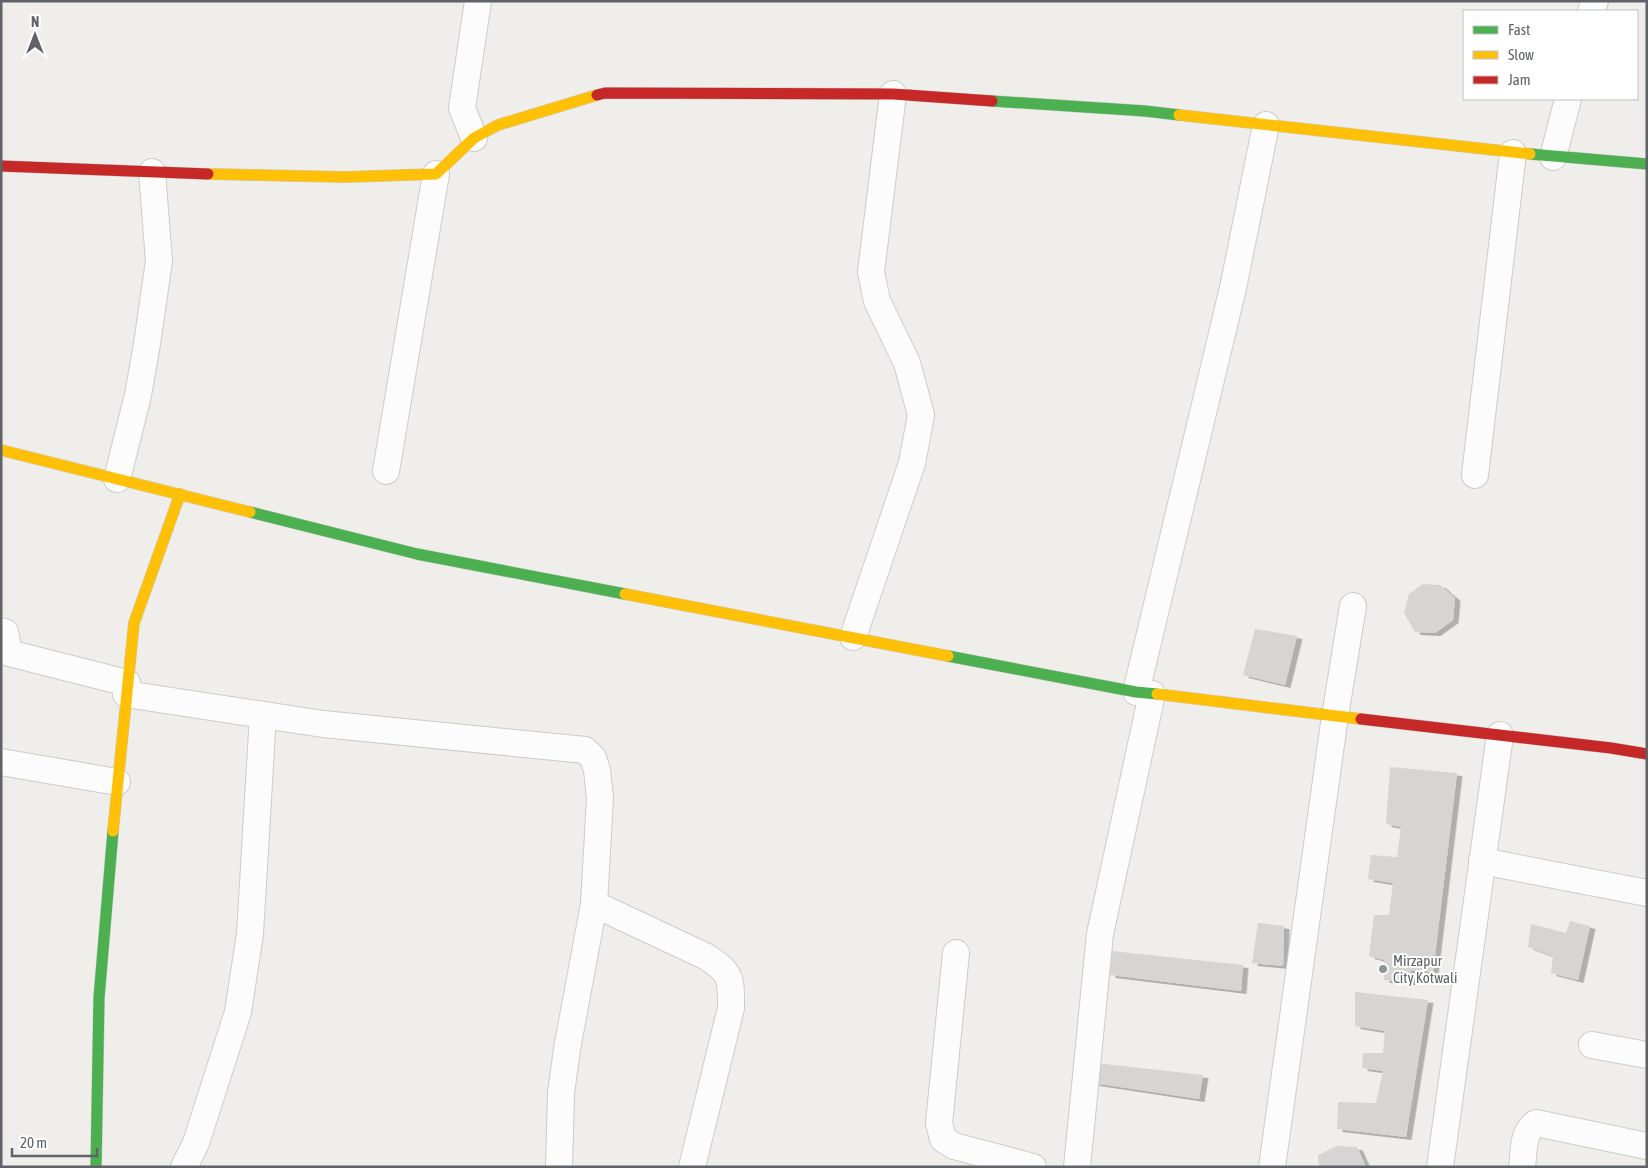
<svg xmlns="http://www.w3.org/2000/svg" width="1648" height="1168" font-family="'Asap Condensed',sans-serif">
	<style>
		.building { fill: #d6d5d3; filter: url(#shadow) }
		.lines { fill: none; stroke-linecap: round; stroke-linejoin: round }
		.street-casing { stroke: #cbcccc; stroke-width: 28 }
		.fast-casing { stroke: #cacacb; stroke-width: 12 }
		.slow-casing { stroke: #cacacb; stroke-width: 12 }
		.jam-casing { stroke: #cacacb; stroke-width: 12 }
		.street { stroke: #fdfcfc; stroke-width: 26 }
		.fast { stroke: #4caf50; stroke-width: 11 }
		.slow { stroke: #ffc107; stroke-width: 11 }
		.jam { stroke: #c62828; stroke-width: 11 }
		.poi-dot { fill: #919496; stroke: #fff; stroke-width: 2 }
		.labels { text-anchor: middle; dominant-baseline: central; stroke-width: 4; stroke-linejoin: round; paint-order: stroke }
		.poi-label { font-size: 15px; fill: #5f6368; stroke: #fff; text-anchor: start }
	</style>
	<defs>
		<filter id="shadow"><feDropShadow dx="5.5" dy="3" stdDeviation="0" flood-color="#0004"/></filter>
	</defs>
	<rect width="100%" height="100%" fill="#efeeea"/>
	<g class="building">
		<path d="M 1423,584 L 1440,585 L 1455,598 L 1453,620 L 1435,633 L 1415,632 L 1404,613 L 1409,594 Z"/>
		<path d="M 1255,629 L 1297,636 L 1285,685 L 1243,675 Z"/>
		<path d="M 1390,767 L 1457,773 L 1433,972 L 1411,970 L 1410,982 L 1384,980 L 1384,960 L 1369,956 L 1374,915 L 1389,915 L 1393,883 L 1368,879 L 1371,855 L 1397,857 L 1401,827 L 1386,824 Z"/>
		<path d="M 1570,921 L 1590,926 L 1578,980 L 1551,973 L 1553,956 L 1528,947 L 1531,924 L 1566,933 Z"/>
		<path d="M 1258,923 L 1284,926 L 1283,966 L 1252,963 Z"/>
		<path d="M 1112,951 L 1243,965 L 1241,991 L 1110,975 Z"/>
		<path d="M 1355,992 L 1428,1000 L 1406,1137 L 1337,1129 L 1338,1102 L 1376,1103 L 1383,1071 L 1362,1068 L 1363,1053 L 1383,1053 L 1385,1031 L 1355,1026 Z"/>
		<path d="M 1096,1063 L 1203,1075 L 1199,1099 L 1094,1083 Z"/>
		<path d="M 1337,1146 L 1357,1147 L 1366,1167 L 1319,1167 L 1318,1155 Z"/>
	</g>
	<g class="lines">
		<defs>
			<g id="street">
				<path d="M 1591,11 L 1595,1"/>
				<path d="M 474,138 L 462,108 L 478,1"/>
				<path d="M 1553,157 L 1568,99"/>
				<path d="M 386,471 L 436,174"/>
				<path d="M 1475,475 L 1513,153"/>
				<path d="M 117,479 L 138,395 L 147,344 L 159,261 L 152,172"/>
				<path d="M 1,631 L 5,632 L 9,653 L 127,683"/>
				<path d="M 853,637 L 912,463 L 921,415 L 907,363 L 877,301 L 871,272 L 893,94"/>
				<path d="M 1136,692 L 1233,288 L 1266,125"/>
				<path d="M 126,694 L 323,724 L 585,750 L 593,758 L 597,770 L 600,798 L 594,904 L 567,1049 L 561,1093 L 559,1167"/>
				<path d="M 1,762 L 117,782"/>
				<path d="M 1482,861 L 1647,893"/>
				<path d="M 594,904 L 705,956 C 732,973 731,977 731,1008 L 692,1167"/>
				<path d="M 956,953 L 939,1123 L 943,1139 L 954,1146 L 1033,1167"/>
				<path d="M 1592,1045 L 1647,1055"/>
				<path d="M 184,1167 L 196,1143 L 238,1012 L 250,934 L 263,715"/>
				<path d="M 1077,1167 L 1100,934 L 1152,694"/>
				<path d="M 1272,1167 L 1335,716 L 1353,606"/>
				<path d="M 1440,1167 L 1500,735"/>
				<path d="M 1522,1167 C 1524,1151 1522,1133 1536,1123 L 1647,1146"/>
			</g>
			<g id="fast">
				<path d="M 992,101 L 1145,111 L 1179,115"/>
				<path d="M 1530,154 L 1647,164"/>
				<path d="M 250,512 L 417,554 L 625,594"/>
				<path d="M 948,656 L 1136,692 L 1157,694"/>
				<path d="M 96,1167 L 99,998 L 113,831"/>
			</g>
			<g id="slow">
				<path d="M 1179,115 L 1530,154"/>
				<path d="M 208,174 L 345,177 L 436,174 L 474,138 L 498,125 L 597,95"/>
				<path d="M 1,450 L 250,512"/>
				<path d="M 625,594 L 948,656"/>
				<path d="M 1157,694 L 1361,719"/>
				<path d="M 113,831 L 134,623 L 180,494"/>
			</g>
			<g id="jam">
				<path d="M 597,95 L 605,93 L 893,94 L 992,101"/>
				<path d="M 1,166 L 208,174"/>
				<path d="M 1361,719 L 1611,748 L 1647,754"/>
			</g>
		</defs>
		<use href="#street" class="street-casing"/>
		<use href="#fast" class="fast-casing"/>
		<use href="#slow" class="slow-casing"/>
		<use href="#jam" class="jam-casing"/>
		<use href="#street" class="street"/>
		<use href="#fast" class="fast"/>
		<use href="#slow" class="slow"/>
		<use href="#jam" class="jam"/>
	</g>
	<circle class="poi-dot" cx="1383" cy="969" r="5"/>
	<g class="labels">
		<g class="poi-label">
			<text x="1393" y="960">Mirzapur<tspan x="1393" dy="17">City Kotwali</tspan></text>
		</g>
	</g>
	<rect width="1648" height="1168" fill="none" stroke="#5f6368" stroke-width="5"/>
	<rect x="1463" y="10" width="175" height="90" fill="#ffffff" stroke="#bfc1c3"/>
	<rect x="1473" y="26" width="25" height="8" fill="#4caf50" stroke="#bfc1c3"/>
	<text x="1508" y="35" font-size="15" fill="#5f6368">Fast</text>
	<rect x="1473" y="51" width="25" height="8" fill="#ffc107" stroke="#bfc1c3"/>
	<text x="1508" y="60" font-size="15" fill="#5f6368">Slow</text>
	<rect x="1473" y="76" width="25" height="8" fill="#c62828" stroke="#bfc1c3"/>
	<text x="1508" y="85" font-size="15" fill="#5f6368">Jam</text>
	<g transform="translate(35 35)" stroke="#ffffff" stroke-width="4" paint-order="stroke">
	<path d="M0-4L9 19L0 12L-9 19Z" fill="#5f6368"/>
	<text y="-8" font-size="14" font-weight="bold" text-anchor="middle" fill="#5f6368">N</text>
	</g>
	<path d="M12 1148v8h85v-8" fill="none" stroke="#5f6368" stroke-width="2.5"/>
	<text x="20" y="1148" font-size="15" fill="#5f6368" stroke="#ffffff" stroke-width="4" paint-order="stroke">20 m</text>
</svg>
